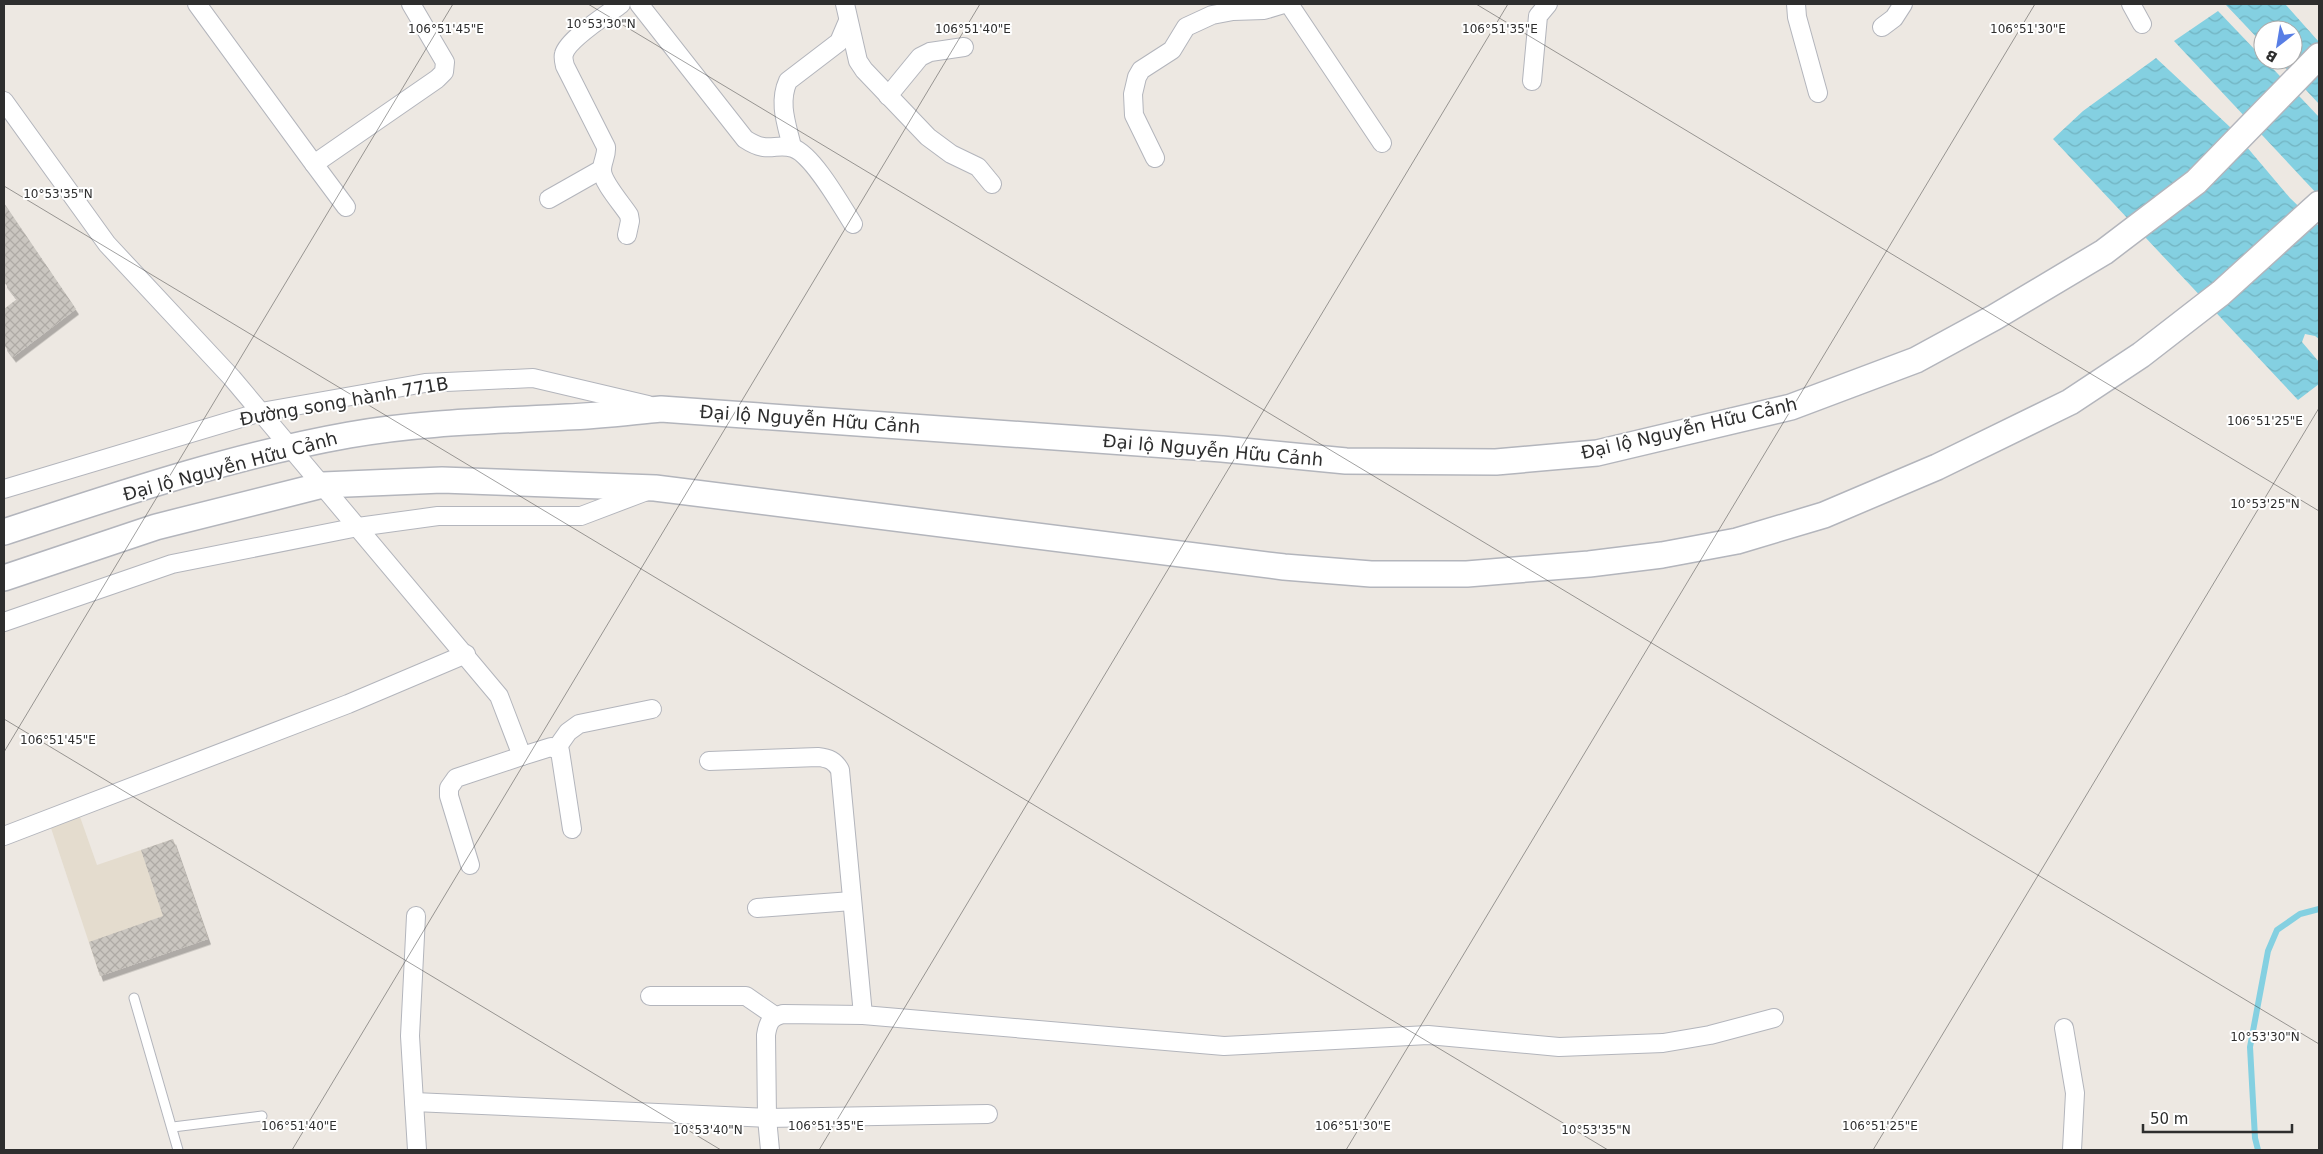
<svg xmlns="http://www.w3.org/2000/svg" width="2323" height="1154" font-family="'DejaVu Sans',sans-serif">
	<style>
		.education { fill: #e4dcce }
		.water { fill: url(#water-waves) }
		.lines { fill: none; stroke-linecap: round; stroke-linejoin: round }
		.stream { stroke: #84d0e1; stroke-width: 6 }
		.building { fill: url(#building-cross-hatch); filter: url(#shadow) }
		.service-casing { stroke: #b3b5bc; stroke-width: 11 }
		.minor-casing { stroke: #b3b5bc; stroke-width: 20 }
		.secondary-casing { stroke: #b3b5bc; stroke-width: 28 }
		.service { stroke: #fff; stroke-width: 9 }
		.minor { stroke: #fff; stroke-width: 18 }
		.secondary { stroke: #fff; stroke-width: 25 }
		.ticks { fill: none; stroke: #2e2e2e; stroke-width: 1; stroke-opacity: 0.45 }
		.labels { text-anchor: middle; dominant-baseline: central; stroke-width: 4; stroke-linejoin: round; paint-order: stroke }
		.street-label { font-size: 18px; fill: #2e2e2e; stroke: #fff }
		.ticks-label { font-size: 12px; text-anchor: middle; fill: #2e2e2e; stroke: #fff; stroke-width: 4; stroke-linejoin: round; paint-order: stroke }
	</style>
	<defs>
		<pattern id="water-waves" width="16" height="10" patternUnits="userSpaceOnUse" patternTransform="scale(1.25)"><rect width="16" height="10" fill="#84d0e1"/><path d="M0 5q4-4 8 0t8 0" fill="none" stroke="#72b3c1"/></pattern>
		<pattern id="building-cross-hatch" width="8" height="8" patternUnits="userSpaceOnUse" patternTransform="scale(1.25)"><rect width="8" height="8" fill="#cac6c0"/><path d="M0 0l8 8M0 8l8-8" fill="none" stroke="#aeaaa5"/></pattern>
		<filter id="shadow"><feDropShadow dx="3" dy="5.5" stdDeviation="0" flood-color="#0004"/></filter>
	</defs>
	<rect width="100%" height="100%" fill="#ede8e2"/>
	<path class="education" d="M 79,814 L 97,865 L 173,839 L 208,938 L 100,976 L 50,825 Z"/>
	<g class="water">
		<path d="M 2228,4 L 2285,4 L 2319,42 L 2319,104 L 2278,60 L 2293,60 L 2293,30 L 2263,30 L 2263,44 L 2226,5 Z"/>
		<path d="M 2218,11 L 2319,117 L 2319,196 L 2174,41 Z"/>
		<path d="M 2156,58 L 2230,127 L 2290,198 L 2319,226 L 2319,339 L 2315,336 L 2305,334 L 2302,342 L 2319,362 L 2319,384 L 2298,400 L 2053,139 L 2083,111 Z"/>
	</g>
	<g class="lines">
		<path class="stream" d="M 2258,1150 L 2255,1138 L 2250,1047 L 2268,951 L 2277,930 L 2300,914 L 2319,909"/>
	</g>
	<g class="building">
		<path d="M 4,203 L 76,309 L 13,357 L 4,345 L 4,309 L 17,299 L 4,282 Z"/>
		<path d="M 173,839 L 208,939 L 100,976 L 89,942 L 163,916 L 141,850 Z"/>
	</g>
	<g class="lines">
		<defs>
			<g id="service">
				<path d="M 134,998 L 178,1150"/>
				<path d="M 173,1127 L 262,1116"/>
			</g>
			<g id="minor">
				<path d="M 197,4 L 314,164 L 437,79 L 444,72 L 445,62 L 411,4"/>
				<path d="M 621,4 C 608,14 568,39 564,54 C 563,57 564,62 565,66 L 606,147 C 607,155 602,162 602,170 C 602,182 622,204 629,215 L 630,221 L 627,235"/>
				<path d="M 639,4 L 745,139 C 769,155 775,142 793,148 C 813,155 841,205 853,224"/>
				<path d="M 845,4 L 858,61 L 864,70 L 928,137 L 951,154 L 978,167 L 992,184"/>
				<path d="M 1289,4 L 1382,143"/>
				<path d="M 1796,4 L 1797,17 L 1818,93"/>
				<path d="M 2131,4 L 2142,24"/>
				<path d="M 1882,27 L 1894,18 L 1903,4"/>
				<path d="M 1532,81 L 1538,16 L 1548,4"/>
				<path d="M 888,96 L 920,57 L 930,52 L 964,47"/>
				<path d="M 4,101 L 107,244 L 232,378 L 499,696 L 522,756 L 456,778 L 449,788 L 449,796 L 470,865"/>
				<path d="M 792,147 C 787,125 778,103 788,81 L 839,42 L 848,21"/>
				<path d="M 1155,158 L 1134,115 L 1133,94 L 1137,77 L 1141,70 L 1172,50 L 1186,27 L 1212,15 L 1233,11 L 1264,10 L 1284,4"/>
				<path d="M 314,164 L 346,207"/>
				<path d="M 549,199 L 602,169"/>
				<path d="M 4,489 L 261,412 L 425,383 L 533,378 L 648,405"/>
				<path d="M 4,622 L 172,564 L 358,527 L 438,516 L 581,516 L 647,491"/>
				<path d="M 556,749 L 568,732 L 579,724 L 652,709"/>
				<path d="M 522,756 L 551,747 L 560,751 L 572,829"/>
				<path d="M 709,761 L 818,757 C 829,758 835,761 840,770 L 863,1015"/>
				<path d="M 4,836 L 348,704 L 466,654"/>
				<path d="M 757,908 L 852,901"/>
				<path d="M 650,996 L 746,996 L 775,1016"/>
				<path d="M 2064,1028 L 2075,1093 L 2072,1150"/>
				<path d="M 414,1102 L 410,1036 L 416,916"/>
				<path d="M 417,1150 L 414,1102 L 767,1118 L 988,1114"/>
				<path d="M 770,1150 L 767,1118 L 766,1035 C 768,1022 771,1017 783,1014 L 863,1015 L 1224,1046 L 1428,1035 L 1559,1047 L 1663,1043 L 1710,1035 L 1774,1018"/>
			</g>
			<g id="secondary">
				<path d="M 4,532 C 117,495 231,456 349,435 C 421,422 494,421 567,417 C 598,416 629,412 661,409 L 1222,449 L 1346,461 L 1496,462 L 1597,453 L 1791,407 L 1916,360 L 1995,317 L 2104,252 L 2196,182 L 2319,56"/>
				<path d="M 4,578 L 156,527 L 323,485 L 442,480 L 655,488 L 1284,567 L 1371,574 L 1467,574 L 1589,564 L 1662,555 L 1737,541 L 1824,515 L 1937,467 L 2070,402 L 2141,355 L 2221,293 L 2319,204"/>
			</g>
		</defs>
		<use href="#service" class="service-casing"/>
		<use href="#minor" class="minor-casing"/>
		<use href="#secondary" class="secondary-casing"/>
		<use href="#service" class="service"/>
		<use href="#minor" class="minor"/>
		<use href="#secondary" class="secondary"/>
	</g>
	<path class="ticks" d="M 588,4 L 2319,1044M 1476,4 L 2319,511M 4,186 L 1608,1150M 4,719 L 721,1150M 4,752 L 453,4M 292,1150 L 980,4M 819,1150 L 1508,4M 1346,1150 L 2035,4M 1873,1150 L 2319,408"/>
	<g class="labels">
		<g class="street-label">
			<text transform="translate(344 401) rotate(-10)">Đường song hành 771B</text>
			<text transform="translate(810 419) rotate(4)">Đại lộ Nguyễn Hữu Cảnh</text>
			<text transform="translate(1689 428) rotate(-13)">Đại lộ Nguyễn Hữu Cảnh</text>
			<text transform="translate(1213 450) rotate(5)">Đại lộ Nguyễn Hữu Cảnh</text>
			<text transform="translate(230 466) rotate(-15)">Đại lộ Nguyễn Hữu Cảnh</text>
		</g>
	</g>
	<g class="ticks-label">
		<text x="601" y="28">10°53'30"N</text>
		<text x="973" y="33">106°51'40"E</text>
		<text x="1500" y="33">106°51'35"E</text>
		<text x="446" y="33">106°51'45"E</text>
		<text x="2028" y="33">106°51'30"E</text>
		<text x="58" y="198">10°53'35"N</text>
		<text x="2265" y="425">106°51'25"E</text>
		<text x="2265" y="508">10°53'25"N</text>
		<text x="58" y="744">106°51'45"E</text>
		<text x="2265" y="1041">10°53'30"N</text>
		<text x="299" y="1130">106°51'40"E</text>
		<text x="826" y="1130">106°51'35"E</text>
		<text x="1353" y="1130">106°51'30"E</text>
		<text x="1880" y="1130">106°51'25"E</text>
		<text x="708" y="1134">10°53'40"N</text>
		<text x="1596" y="1134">10°53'35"N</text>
	</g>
	<rect width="2323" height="1154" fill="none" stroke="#2e2e2e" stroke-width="10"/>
	<g transform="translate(2278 45) rotate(211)"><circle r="24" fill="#ffffff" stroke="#ababab"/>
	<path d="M0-4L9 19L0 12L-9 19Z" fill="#587ee5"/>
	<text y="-8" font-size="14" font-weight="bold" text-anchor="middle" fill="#2e2e2e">B</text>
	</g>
	<path d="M2143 1124v8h149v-8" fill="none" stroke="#2e2e2e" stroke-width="2.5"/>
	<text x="2150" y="1124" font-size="15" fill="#2e2e2e" stroke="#ffffff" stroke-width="4" paint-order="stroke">50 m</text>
</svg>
